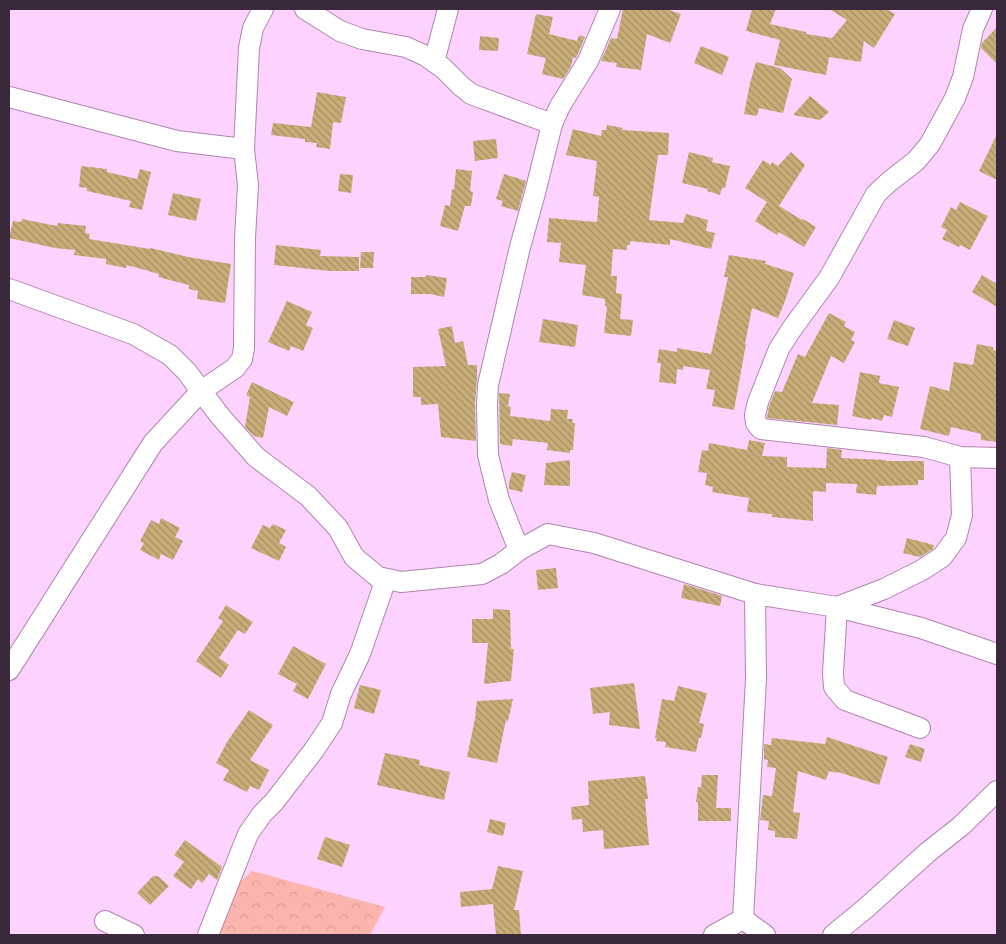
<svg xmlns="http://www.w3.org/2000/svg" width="1006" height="944" font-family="Quicksand,sans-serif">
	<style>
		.forest { fill: url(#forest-crowns) }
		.building { fill: url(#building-back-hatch) }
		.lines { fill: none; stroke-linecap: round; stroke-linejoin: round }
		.minor-casing { stroke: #af85af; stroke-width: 22 }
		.minor { stroke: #fff; stroke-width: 20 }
	</style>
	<defs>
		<pattern id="forest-crowns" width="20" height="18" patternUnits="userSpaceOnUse" patternTransform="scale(1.25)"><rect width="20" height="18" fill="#fcb5ae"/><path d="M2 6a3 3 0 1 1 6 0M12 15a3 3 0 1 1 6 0" fill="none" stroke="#d99c97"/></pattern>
		<pattern id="building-back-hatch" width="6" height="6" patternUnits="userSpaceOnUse" patternTransform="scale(1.25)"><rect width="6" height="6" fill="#c7ae78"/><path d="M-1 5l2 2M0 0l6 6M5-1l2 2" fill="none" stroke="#a38e64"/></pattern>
	</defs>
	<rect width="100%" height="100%" fill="#fed2ff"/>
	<path class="forest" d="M 252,871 L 385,907 L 370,935 L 216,935 L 235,887 Z"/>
	<g class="building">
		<path d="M 623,9 L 666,9 L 681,14 L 670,43 L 647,34 L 641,70 L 616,67 L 617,63 L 601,61 L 611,38 L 617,39 Z"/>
		<path d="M 752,9 L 776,9 L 770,24 L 806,32 L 806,34 L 832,38 L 847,20 L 829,9 L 886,9 L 895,14 L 874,48 L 864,41 L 861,62 L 829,57 L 826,75 L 774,65 L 780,40 L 746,31 Z"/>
		<path d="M 536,14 L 553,17 L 549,34 L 577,41 L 579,35 L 585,37 L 577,56 L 576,58 L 573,57 L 571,66 L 563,79 L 542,74 L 546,58 L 527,54 Z"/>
		<path d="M 997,27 L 997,64 L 981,48 L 982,43 Z"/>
		<path d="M 480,36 L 499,38 L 498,51 L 479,50 Z"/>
		<path d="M 701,46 L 729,57 L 722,75 L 694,63 Z"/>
		<path d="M 756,62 L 780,68 L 792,79 L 783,113 L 759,108 L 757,116 L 744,114 L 750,83 Z"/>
		<path d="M 317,92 L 346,97 L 341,123 L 333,122 L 330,149 L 316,147 L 317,143 L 305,142 L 305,139 L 271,135 L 273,123 L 311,127 Z"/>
		<path d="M 810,96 L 829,112 L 820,120 L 793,115 Z"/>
		<path d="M 607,125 L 623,128 L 622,130 L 669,133 L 668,155 L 658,155 L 649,220 L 683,223 L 686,214 L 708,220 L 706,231 L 715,233 L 711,249 L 670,239 L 670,245 L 630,241 L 630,245 L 627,245 L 627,250 L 613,249 L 611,276 L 617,276 L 616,293 L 622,294 L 620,319 L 633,320 L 631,336 L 604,333 L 607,306 L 605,306 L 605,299 L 582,295 L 586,265 L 559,262 L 561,243 L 547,242 L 549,218 L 597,222 L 599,197 L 593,196 L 597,161 L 566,155 L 573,129 L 601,136 L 602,130 L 606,130 Z"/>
		<path d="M 997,134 L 997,180 L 979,171 Z"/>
		<path d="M 496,139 L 498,158 L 475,161 L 473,141 Z"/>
		<path d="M 689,152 L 713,158 L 712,162 L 730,166 L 725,188 L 722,188 L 720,195 L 707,191 L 708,189 L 682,183 Z"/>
		<path d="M 791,152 L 805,165 L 779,206 L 802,220 L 803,219 L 816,227 L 804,247 L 779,232 L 777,235 L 755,221 L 767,202 L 745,188 L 763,160 L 771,165 L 772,162 L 778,166 Z"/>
		<path d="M 81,166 L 107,169 L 107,172 L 137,179 L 140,169 L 151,172 L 142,210 L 129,207 L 131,201 L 87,191 L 87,188 L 79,187 Z"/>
		<path d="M 456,169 L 472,171 L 470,191 L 473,192 L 471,206 L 465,206 L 458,231 L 440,226 L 445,205 L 450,206 L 452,189 L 454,190 Z"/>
		<path d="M 340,174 L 353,175 L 351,193 L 338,191 Z"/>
		<path d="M 504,174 L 526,181 L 518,211 L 501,206 L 503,201 L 496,199 Z"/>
		<path d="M 173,193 L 201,199 L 196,221 L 168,215 Z"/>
		<path d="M 960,202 L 988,216 L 970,250 L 960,245 L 959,247 L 942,239 L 947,230 L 941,227 L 951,207 L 956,210 Z"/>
		<path d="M 22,219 L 57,226 L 58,223 L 86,226 L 85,233 L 90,234 L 89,239 L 150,249 L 151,248 L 188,257 L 231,264 L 225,303 L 197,299 L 198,291 L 189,289 L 189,285 L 158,277 L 159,274 L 127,265 L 126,268 L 106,264 L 106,259 L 74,255 L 75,250 L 55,248 L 9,238 L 13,221 L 21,222 Z"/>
		<path d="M 276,245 L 321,250 L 320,256 L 359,257 L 359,271 L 330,271 L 274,265 Z"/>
		<path d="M 361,252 L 374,252 L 373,268 L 360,268 Z"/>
		<path d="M 729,255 L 766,261 L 765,264 L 794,273 L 785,301 L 778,318 L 752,308 L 745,344 L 746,344 L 734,410 L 712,406 L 715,390 L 706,389 L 710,370 L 683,366 L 683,370 L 677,369 L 676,384 L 659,382 L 661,363 L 657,363 L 659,349 L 677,352 L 677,348 L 711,354 L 728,277 L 724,277 Z"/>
		<path d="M 426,275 L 447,278 L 444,297 L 430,294 L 411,294 L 411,277 L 426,277 Z"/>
		<path d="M 982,275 L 997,284 L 997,307 L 972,292 Z"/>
		<path d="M 287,301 L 312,312 L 306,325 L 313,328 L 303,351 L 291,346 L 289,351 L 268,342 Z"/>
		<path d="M 829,313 L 846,322 L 844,326 L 855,332 L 851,340 L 855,342 L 844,363 L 831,356 L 812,403 L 839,405 L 837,425 L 767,418 L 769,406 L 775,391 L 782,392 L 798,354 L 805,357 Z"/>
		<path d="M 543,319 L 578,325 L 575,347 L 539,342 Z"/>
		<path d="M 894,320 L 915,328 L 908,346 L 887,339 Z"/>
		<path d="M 452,326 L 455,343 L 463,341 L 468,365 L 477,365 L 477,378 L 475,403 L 476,441 L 441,437 L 438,404 L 421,405 L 421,397 L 413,397 L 413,367 L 446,366 L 438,329 Z"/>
		<path d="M 977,344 L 993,347 L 993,350 L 997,351 L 997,442 L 981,440 L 981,434 L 951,427 L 949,436 L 920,429 L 930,386 L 949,391 L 954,362 L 973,365 Z"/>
		<path d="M 860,372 L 880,376 L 879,383 L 899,387 L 892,417 L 884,415 L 882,421 L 872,418 L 871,420 L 852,416 Z"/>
		<path d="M 252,382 L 294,402 L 287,416 L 269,407 L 263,438 L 254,436 L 245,427 L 250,397 L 246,395 Z"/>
		<path d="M 499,393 L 510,394 L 508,406 L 511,407 L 510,416 L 550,421 L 551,409 L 568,410 L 567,419 L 573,419 L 572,423 L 575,423 L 573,450 L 570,450 L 570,453 L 547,450 L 548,443 L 513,439 L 512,446 L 500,444 Z"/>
		<path d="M 749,440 L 765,443 L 762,456 L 787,457 L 787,467 L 826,468 L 827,448 L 842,450 L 841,458 L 886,460 L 886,461 L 924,461 L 924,480 L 918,480 L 918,485 L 877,486 L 876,495 L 856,493 L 857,484 L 826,483 L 826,492 L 813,491 L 813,521 L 772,517 L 772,514 L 747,512 L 749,498 L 712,492 L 713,487 L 705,485 L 707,473 L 698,472 L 702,450 L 708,451 L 709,443 L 747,450 Z"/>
		<path d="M 570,460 L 570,486 L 544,485 L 546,463 Z"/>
		<path d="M 512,472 L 526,475 L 522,492 L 509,489 L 509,483 Z"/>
		<path d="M 161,518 L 180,528 L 175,537 L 183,541 L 173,560 L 161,554 L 159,560 L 140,550 L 144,543 L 140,541 L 151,520 L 159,524 Z"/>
		<path d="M 273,524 L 286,530 L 279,543 L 286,547 L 279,561 L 251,548 L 263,525 L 270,528 Z"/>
		<path d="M 907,538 L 934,545 L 933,549 L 920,557 L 903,553 Z"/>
		<path d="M 556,568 L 558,588 L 538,590 L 536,570 Z"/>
		<path d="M 684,584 L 722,596 L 720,606 L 681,598 Z"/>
		<path d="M 226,605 L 253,622 L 245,634 L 238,630 L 219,658 L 229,665 L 221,678 L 196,661 L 223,621 L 218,618 Z"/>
		<path d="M 493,609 L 510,610 L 511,649 L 514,649 L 511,681 L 484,684 L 488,643 L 472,643 L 472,619 L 493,619 Z"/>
		<path d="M 293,646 L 326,664 L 308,699 L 293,691 L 297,684 L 278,674 Z"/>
		<path d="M 634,683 L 640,729 L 609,725 L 610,712 L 593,714 L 590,688 Z"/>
		<path d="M 360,685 L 381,690 L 374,714 L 354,708 Z"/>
		<path d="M 678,686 L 707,693 L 699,723 L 704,724 L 701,738 L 699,738 L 696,752 L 665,747 L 666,742 L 656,741 L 657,738 L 655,738 L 662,699 L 674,701 Z"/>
		<path d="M 513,699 L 508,721 L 506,720 L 497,763 L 467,757 L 476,714 L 475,714 L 477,701 Z"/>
		<path d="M 249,710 L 273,725 L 250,760 L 269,770 L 259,790 L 250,786 L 247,792 L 223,780 L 229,770 L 216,763 L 227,742 Z"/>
		<path d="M 827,737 L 888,757 L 879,785 L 838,772 L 837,773 L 829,771 L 826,780 L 798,771 L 793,812 L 800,813 L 797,839 L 775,837 L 775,831 L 768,830 L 769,821 L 760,820 L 763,795 L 772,796 L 776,768 L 767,767 L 768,760 L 764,759 L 764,744 L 771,745 L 772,738 L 825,744 Z"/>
		<path d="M 910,744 L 925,749 L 921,762 L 905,757 Z"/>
		<path d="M 385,753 L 420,760 L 419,765 L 450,772 L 444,800 L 377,785 Z"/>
		<path d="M 702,775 L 718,775 L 716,808 L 731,808 L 731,821 L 698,821 L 698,802 L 696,802 L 698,787 L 701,787 Z"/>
		<path d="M 645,776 L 648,799 L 645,799 L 649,845 L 604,849 L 603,830 L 583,832 L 582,819 L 572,820 L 571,807 L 589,805 L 588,781 Z"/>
		<path d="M 490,819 L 506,823 L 503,836 L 487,832 Z"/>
		<path d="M 325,837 L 350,845 L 342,867 L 317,859 Z"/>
		<path d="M 185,840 L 222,867 L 217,880 L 209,874 L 202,883 L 198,879 L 191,889 L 173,876 L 184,862 L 174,855 Z"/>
		<path d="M 498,866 L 523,871 L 514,910 L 519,910 L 521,935 L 496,935 L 493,904 L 461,907 L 460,892 L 492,889 Z"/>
		<path d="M 153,876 L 158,876 L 169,886 L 150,905 L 137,893 Z"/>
	</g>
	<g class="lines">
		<defs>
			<g id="minor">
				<path d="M 305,9 L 340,31 L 362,39 L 406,47 L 426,56 L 443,68 L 461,86 L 471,94 L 552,124"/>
				<path d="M 982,9 L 973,29 L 963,77 L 955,98 L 930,144 L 916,161 L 890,181 L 876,194 L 829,278 L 791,330 L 779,349 L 758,402 L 755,415 L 756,423 L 761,429 L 924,447 L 960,457 L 997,458"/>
				<path d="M 434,62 L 448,9"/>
				<path d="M 9,97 L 177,141 L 244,149"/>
				<path d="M 9,289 L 133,334 L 170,355 L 187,372 L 201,391 L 220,416 L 256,457 L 308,496 L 338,528 L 354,557 L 378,577 L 401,582 L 482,574 L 501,564 L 519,550 L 548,534 L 594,543 L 755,594 L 837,607 L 921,628 L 997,654"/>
				<path d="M 519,550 L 499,500 L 488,455 L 487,404 L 488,385 L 520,247 L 535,193 L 552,124 L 560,106 L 588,61 L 610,9"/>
				<path d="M 9,670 L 153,443 L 201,391 L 235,368 L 242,359 L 244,348 L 245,238 L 248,185 L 244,149 L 249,48 L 253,28 L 263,9"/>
				<path d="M 920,728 L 845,700 L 834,687 L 833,673 L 837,607 L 884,589 L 922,570 L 942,557 L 956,538 L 962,515 L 960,457"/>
				<path d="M 743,919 L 756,679 L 755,594"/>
				<path d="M 743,919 L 765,935"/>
				<path d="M 105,921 L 134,935"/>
				<path d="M 208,935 L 248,834 L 262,814 L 274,802 L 314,750 L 332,723 L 341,694 L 360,654 L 386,579"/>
				<path d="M 714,935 L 743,919"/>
				<path d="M 833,935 L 866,908 L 928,852 L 961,826 L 997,791"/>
			</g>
		</defs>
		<use href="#minor" class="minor-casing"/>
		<use href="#minor" class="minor"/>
	</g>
	<rect width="1006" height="944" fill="none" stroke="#3a293b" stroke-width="20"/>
</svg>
